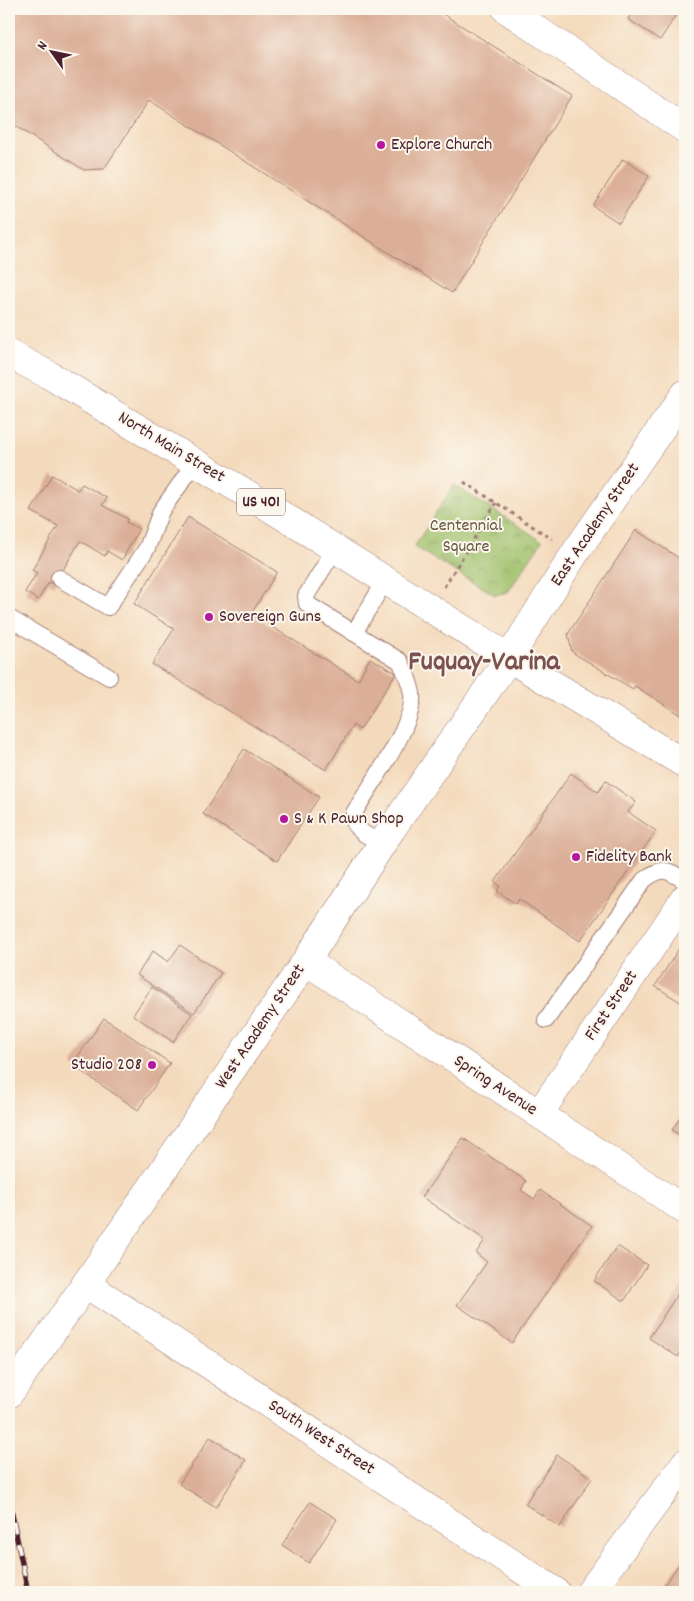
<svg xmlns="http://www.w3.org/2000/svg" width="694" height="1601" font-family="Dekko,sans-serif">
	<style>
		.park { fill: url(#park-crowns); stroke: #74704a }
		.building { fill: #dbaf97 }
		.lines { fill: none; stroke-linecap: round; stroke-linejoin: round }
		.lane-casing { stroke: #9f7c74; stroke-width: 18 }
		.street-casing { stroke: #9f7c74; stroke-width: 29 }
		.secondary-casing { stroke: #9f7c74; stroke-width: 29 }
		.primary-casing { stroke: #9f7c74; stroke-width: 29 }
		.path { stroke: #9f7c74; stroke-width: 3; stroke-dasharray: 4 4; stroke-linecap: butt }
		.lane { stroke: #fff; stroke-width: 16 }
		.street { stroke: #fff; stroke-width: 28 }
		.secondary { stroke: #fff; stroke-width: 28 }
		.primary { stroke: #fff; stroke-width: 28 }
		.rail-casing { stroke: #4a1f2b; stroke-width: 5.5 }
		.rail { stroke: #fbf7ec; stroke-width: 4; stroke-dasharray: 11; stroke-linecap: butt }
		.poi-dot { fill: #b5179e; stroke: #fbf7ec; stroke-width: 2 }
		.labels { text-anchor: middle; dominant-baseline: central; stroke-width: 4; stroke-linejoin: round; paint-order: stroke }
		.shield { fill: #fbf7ec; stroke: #7f6065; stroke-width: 1 }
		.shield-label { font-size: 16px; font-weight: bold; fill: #4a1f2b }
		.poi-label { font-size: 18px; fill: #4a1f2b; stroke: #fbf7ec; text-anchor: start }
		.street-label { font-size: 18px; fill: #4a1f2b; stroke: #fbf7ec }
		.park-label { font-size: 18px; fill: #675741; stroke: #fbf7ec }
		.town-label { font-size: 28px; font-weight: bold; fill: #7d5151; stroke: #fbf7ec }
	</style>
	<defs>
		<pattern id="park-crowns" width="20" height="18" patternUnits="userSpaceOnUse" patternTransform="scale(1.25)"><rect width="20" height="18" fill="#9ec069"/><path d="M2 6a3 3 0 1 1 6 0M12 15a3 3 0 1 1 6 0" fill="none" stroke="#839b57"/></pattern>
	</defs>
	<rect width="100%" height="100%" fill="#fbf7ec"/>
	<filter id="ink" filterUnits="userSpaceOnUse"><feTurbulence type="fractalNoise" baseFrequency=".02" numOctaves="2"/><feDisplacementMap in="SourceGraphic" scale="10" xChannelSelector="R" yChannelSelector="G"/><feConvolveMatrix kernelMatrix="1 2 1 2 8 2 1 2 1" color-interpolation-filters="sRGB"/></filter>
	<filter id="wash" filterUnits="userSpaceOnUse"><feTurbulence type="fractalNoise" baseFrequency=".0096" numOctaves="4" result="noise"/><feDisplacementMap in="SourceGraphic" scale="20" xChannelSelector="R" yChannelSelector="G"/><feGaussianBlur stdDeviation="1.12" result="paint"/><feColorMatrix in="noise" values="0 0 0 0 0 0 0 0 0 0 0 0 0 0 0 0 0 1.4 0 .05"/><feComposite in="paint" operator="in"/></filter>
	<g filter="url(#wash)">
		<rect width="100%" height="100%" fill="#f4dabc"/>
		<path class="park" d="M 454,485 L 542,541 L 508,592 L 495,595 L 414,547 Z"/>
		<g id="blocks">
			<g class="building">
				<path d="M 9,9 L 435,9 L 572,96 L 452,293 L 149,100 L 104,169 L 84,170 L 9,122 Z"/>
				<path d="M 634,9 L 680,9 L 660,40 L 628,19 Z"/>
				<path d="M 623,159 L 649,176 L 619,223 L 593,206 Z"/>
				<path d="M 52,475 L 78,490 L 82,484 L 107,498 L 102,505 L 128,519 L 126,522 L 139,529 L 122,560 L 107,551 L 105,556 L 80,541 L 54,585 L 49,582 L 38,600 L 25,592 L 37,573 L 32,570 L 58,526 L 31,511 Z"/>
				<path d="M 188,517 L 277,572 L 251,614 L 358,680 L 370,658 L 396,673 L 360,730 L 353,725 L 326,770 L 152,664 L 174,629 L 134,604 Z"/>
				<path d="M 636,530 L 685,562 L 685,718 L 635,686 L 633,689 L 572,652 L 568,634 Z"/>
				<path d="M 244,749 L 319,797 L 277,861 L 203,814 Z"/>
				<path d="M 571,773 L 598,792 L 606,781 L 636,802 L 628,812 L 656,831 L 580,941 L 519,899 L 516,904 L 497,891 L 500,886 L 495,882 Z"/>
				<path d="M 685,939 L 685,1005 L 655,986 Z"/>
				<path d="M 180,945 L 221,973 L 194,1013 L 137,975 L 153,951 L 168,962 Z"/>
				<path d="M 152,987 L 192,1014 L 173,1042 L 133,1015 Z"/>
				<path d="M 104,1018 L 170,1063 L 138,1110 L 72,1065 Z"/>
				<path d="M 685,1111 L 685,1139 L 672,1130 Z"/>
				<path d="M 463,1138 L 526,1181 L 521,1190 L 534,1199 L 540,1190 L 592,1226 L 512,1343 L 457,1305 L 487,1262 L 476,1253 L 485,1240 L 422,1197 Z"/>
				<path d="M 617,1246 L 647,1265 L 624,1301 L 594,1281 Z"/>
				<path d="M 682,1287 L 685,1289 L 685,1346 L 678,1357 L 649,1338 Z"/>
				<path d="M 210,1437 L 246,1460 L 216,1507 L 179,1484 Z"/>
				<path d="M 557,1455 L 592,1478 L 560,1527 L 525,1504 Z"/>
				<path d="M 310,1502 L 337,1519 L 309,1563 L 282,1545 Z"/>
				<path d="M 685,1556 L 685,1592 L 659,1592 Z"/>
			</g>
		</g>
	</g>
	<g filter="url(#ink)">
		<use href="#blocks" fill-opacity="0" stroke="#9f7c74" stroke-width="1"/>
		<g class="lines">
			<defs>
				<g id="lane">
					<path d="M 335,549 L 306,596 L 307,604 L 400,661 C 405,671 410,682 412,693 C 416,724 370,785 354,813 L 355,825 L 363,833 L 382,844"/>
					<path d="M 59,578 L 108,607 L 147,548 L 161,511 L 195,463"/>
					<path d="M 9,618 L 109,677"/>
					<path d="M 354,633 L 385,581"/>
					<path d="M 546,1020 L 644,880 C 662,866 667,869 685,881"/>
				</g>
				<g id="street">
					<path d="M 506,9 L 685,129"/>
					<path d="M 306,961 L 685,1210"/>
					<path d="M 539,1114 L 685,898"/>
					<path d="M 86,1284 L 556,1592"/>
					<path d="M 590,1592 L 685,1463"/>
				</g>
				<path id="secondary" d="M 9,1394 L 76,1298 L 306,961 L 391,830 L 509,658 L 575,553 L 685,394"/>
				<path id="primary" d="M 9,354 L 49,375 L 264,504 L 509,658 L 685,764"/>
			</defs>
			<use href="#lane" class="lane-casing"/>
			<use href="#street" class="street-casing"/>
			<use href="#secondary" class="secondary-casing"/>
			<use href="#primary" class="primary-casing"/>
			<g class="path">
				<path d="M 464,482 L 552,539"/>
				<path d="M 444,587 L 496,503"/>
			</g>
			<use href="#lane" class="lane"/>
			<use href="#street" class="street"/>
			<use href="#secondary" class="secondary"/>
			<use href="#primary" class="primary"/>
			<defs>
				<path id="rail" d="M 9,1500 L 28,1592"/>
			</defs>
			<use href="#rail" class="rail-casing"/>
			<use href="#rail" class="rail"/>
		</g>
	</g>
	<g class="poi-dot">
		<circle cx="381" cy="145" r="5"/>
		<circle cx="209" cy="617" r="5"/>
		<circle cx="284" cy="819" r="5"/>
		<circle cx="576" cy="857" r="5"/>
		<circle cx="152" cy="1065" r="5"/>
	</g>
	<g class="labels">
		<rect class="shield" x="237" y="488.5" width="48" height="27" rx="4"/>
		<g class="shield-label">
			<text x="261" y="502">US 401</text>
		</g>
		<g class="poi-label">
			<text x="391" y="145">Explore Church</text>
			<text x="219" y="617">Sovereign Guns</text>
			<text x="294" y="819">S &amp; K Pawn Shop</text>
			<text x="586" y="857">Fidelity Bank</text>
			<text x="142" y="1065" text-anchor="end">Studio 208</text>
		</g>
		<g class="street-label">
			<text transform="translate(171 448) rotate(31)">North Main Street</text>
			<text transform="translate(596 525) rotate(-56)">East Academy Street</text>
			<text transform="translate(612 1006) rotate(-56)">First Street</text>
			<text transform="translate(261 1027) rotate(-56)">West Academy Street</text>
			<text transform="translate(495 1086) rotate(33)">Spring Avenue</text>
			<text transform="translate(321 1438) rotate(33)">South West Street</text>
		</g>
		<g class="park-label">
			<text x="466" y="526">Centennial<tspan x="466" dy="21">Square</tspan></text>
		</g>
		<g class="town-label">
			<text x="484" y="664">Fuquay-Varina</text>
		</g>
	</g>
	<rect width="694" height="1601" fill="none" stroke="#fbf7ec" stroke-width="30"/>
	<g transform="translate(52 52) rotate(303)" stroke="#fbf7ec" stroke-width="4" paint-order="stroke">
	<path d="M0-4L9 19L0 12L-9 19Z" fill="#4a1f2b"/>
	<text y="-8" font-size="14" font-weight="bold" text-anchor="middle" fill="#4a1f2b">N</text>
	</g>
</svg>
